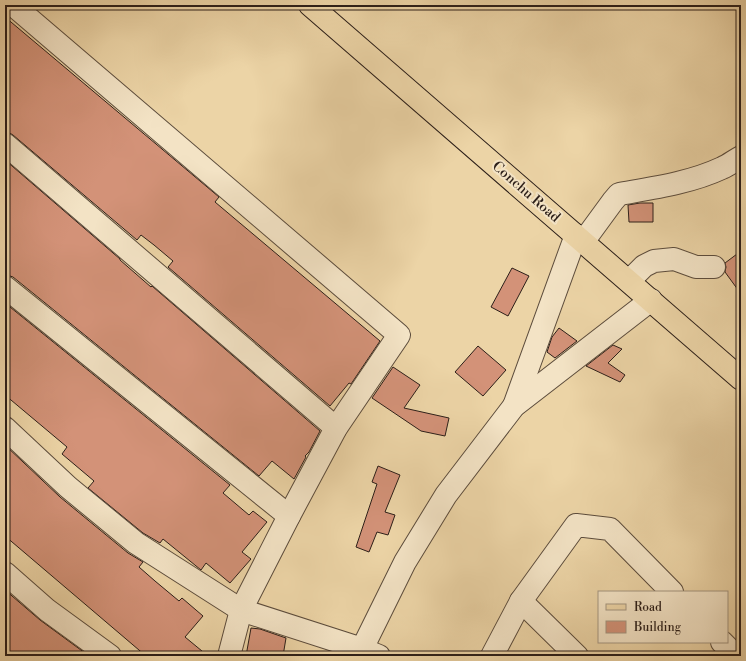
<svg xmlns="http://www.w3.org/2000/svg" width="746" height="661" font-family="'Libre Bodoni',serif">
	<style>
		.building { fill: #d39278; stroke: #2c1f19 }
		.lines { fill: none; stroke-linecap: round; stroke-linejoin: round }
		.minor-casing { stroke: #5c4c3c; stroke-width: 24 }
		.major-casing { stroke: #2c1f19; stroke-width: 24 }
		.minor { stroke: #f3e3c5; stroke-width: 22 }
		.major { stroke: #ecd4a6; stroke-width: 22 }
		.labels { text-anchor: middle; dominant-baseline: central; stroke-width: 4; stroke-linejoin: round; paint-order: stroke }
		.street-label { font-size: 14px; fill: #2c1f19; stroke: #f3e3c5 }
	</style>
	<rect width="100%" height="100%" fill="#ecd4a6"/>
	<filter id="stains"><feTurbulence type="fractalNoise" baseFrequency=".005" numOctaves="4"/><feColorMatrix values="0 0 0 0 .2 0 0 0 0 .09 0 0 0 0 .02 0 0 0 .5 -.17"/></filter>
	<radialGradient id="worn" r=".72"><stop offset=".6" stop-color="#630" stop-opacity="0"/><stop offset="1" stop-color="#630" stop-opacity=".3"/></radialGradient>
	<g class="building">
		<path d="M 5,17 L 219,197 L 215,202 L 380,341 L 351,384 L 349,383 L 330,406 L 168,267 L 173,261 L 154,245 L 141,235 L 137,240 L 13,135 L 8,132 L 5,132 Z"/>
		<path d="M 5,160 L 120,259 L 120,260 L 151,287 L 152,286 L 320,431 L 309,452 L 305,456 L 306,457 L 294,479 L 272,461 L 259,476 L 13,277 L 7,275 L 5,275 Z"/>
		<path d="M 640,203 L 653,203 L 653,222 L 629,222 L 628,205 Z"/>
		<path d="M 741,251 L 741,294 L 725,272 L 726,267 L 725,263 Z"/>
		<path d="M 512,268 L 529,276 L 508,316 L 491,307 Z"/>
		<path d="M 5,303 L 230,485 L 223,493 L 249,515 L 253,511 L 267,522 L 242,552 L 251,559 L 230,583 L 206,563 L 201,570 L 163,539 L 160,543 L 143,533 L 88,488 L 94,481 L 62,454 L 67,447 L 5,395 Z"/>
		<path d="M 559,328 L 577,341 L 555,358 L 547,352 L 552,337 Z"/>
		<path d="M 613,345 L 622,349 L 608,363 L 625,375 L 620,382 L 586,366 Z"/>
		<path d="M 478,346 L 506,370 L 483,396 L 455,372 Z"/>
		<path d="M 393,367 L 420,385 L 404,408 L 449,418 L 445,436 L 421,431 L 372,398 Z"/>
		<path d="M 5,445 L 60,497 L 128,553 L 143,562 L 139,567 L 155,581 L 179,601 L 182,598 L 203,616 L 185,637 L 208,656 L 146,656 L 5,536 Z"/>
		<path d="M 378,466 L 400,475 L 385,512 L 395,515 L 388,535 L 377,532 L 369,552 L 356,547 L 377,484 L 372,482 Z"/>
		<path d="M 5,590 L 40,620 L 89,656 L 5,656 Z"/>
		<path d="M 251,628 L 260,629 L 286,638 L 283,656 L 246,656 Z"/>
	</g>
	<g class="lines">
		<defs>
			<g id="minor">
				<path d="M 13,5 L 399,335 L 336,428 L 289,516 L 241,610 L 229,656"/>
				<path d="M 5,144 L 336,428"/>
				<path d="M 583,242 L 613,201 L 619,194 C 653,188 690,183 722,168 C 729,165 735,160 741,157"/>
				<path d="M 629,281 L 644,266 L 654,261 L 674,259 L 696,267 L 714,267"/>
				<path d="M 5,287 L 289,516"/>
				<path d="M 514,406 L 576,235"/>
				<path d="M 5,428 L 68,487 L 136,543 L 241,610 L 362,649 L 379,656"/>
				<path d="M 5,573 L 47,610 L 110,656"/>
				<path d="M 521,601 L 577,656"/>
				<path d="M 722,642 L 736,656"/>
				<path d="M 360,656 L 362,649 L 405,562 L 446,495 L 514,406 L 651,300"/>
				<path d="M 492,656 L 521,601 L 576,525 L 610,529 L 672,592"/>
			</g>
			<path id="major" d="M 310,5 L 741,379"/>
		</defs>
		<use href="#minor" class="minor-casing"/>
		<use href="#major" class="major-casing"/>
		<use href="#minor" class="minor"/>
		<use href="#major" class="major"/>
	</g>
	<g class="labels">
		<g class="street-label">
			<text transform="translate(526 192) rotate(41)">Conchu Road</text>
		</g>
	</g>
	<rect width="746" height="661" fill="none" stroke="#ecd4a6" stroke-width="20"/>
	<rect x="6" y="6" width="734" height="649" fill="none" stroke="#2c1f19" stroke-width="2"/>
	<rect x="10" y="10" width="726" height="641" fill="none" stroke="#2c1f19"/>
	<rect x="598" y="591" width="130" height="52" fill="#f3e3c5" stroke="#a39580"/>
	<rect x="606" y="604" width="20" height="6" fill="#ecd4a6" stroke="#a39580"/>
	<text x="634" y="611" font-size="12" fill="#2c1f19">Road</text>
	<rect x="606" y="621" width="20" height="12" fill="#d39278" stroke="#a39580"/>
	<text x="634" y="631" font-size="12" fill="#2c1f19">Building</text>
	<rect width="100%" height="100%" filter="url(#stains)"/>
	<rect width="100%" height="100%" fill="url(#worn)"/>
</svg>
